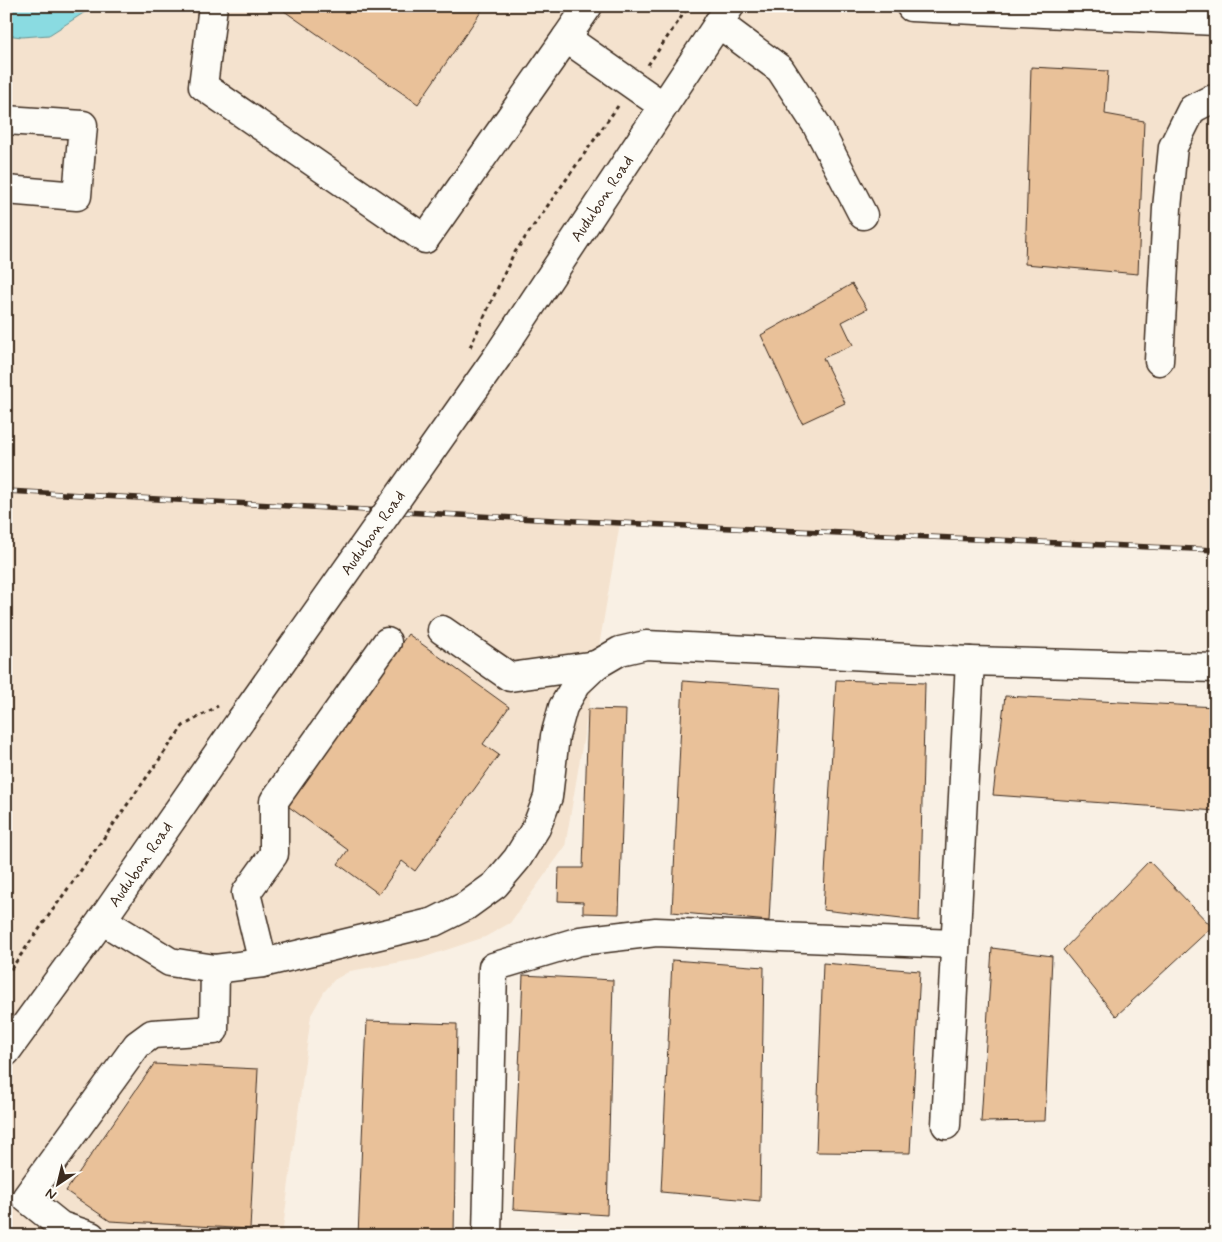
<svg xmlns="http://www.w3.org/2000/svg" width="1222" height="1242" font-family="Mynerve,sans-serif">
	<style>
		.built { fill: #f4e2ce }
		.water { fill: #8adbe1; stroke: #6a9493 }
		.building { fill: #e9c199; stroke: #3b2a1e }
		.lines { fill: none; stroke-linecap: round; stroke-linejoin: round }
		.minor-casing { stroke: #3b2a1e; stroke-width: 31 }
		.path { stroke: #3b2a1e; stroke-width: 3; stroke-dasharray: 4 4; stroke-linecap: butt }
		.minor { stroke: #fdfcf7; stroke-width: 28 }
		.rail-casing { stroke: #3b2a1e; stroke-width: 5.5 }
		.rail { stroke: #fdfcf7; stroke-width: 4; stroke-dasharray: 11; stroke-linecap: butt }
		.minor-bridge-casing { stroke: #3b2a1e; stroke-width: 31; stroke-linecap: butt }
		.minor-bridge { stroke: #fdfcf7; stroke-width: 28 }
		.labels { text-anchor: middle; dominant-baseline: central; stroke-width: 4.5; stroke-linejoin: round; paint-order: stroke }
		.street-label { font-size: 16px; fill: #3b2a1e; stroke: #fdfcf7 }
	</style>
	<rect width="100%" height="100%" fill="#f9f0e4"/>
	<filter id="ink" filterUnits="userSpaceOnUse"><feTurbulence type="fractalNoise" baseFrequency=".02" numOctaves="2"/><feDisplacementMap in="SourceGraphic" scale="10" xChannelSelector="R" yChannelSelector="G"/><feConvolveMatrix kernelMatrix="1 2 1 2 8 2 1 2 1" color-interpolation-filters="sRGB"/></filter>
	<g filter="url(#ink)">
		<path class="built" d="M 6,6 L 1216,6 L 1216,550 L 620,523 L 565,847 L 510,923 L 485,937 L 419,959 L 350,971 L 334,980 L 324,992 L 311,1015 L 282,1236 L 6,1236 Z"/>
		<path class="water" d="M 6,6 L 87,6 L 85,12 L 49,35 L 22,37 L 6,35 Z"/>
		<g class="building">
			<path d="M 277,6 L 485,6 L 418,104 Z"/>
			<path d="M 1031,67 L 1108,71 L 1105,114 L 1144,121 L 1138,274 L 1025,264 Z"/>
			<path d="M 852,284 L 867,309 L 842,322 L 853,345 L 823,358 L 845,403 L 802,423 L 761,335 Z"/>
			<path d="M 408,634 L 509,707 L 483,744 L 499,755 L 415,871 L 402,861 L 379,894 L 338,864 L 348,850 L 285,804 Z"/>
			<path d="M 836,680 L 925,683 L 919,921 L 823,910 Z"/>
			<path d="M 683,681 L 781,688 L 769,921 L 672,912 Z"/>
			<path d="M 1005,696 L 1216,707 L 1216,811 L 993,795 Z"/>
			<path d="M 588,709 L 626,710 L 619,914 L 583,913 L 583,902 L 558,901 L 559,868 L 583,868 Z"/>
			<path d="M 1149,861 L 1212,927 L 1116,1016 L 1063,950 Z"/>
			<path d="M 992,948 L 1052,956 L 1045,1121 L 981,1122 Z"/>
			<path d="M 672,960 L 764,967 L 760,1201 L 661,1192 Z"/>
			<path d="M 823,963 L 920,971 L 910,1153 L 816,1152 Z"/>
			<path d="M 523,975 L 613,980 L 607,1215 L 513,1209 Z"/>
			<path d="M 367,1021 L 457,1024 L 454,1236 L 358,1236 Z"/>
			<path d="M 154,1064 L 258,1069 L 250,1229 L 110,1221 L 66,1191 Z"/>
		</g>
		<g class="lines">
			<defs>
				<g id="minor">
					<path d="M 213,6 L 203,86 L 425,239 L 566,38 L 663,106"/>
					<path d="M 911,7 L 1216,21"/>
					<path d="M 718,23 L 780,69 L 816,124 L 863,215"/>
					<path d="M 566,38 L 588,6"/>
					<path d="M 6,120 L 83,125 L 77,196 L 6,190"/>
					<path id="s1" d="M 497,357 L 730,6"/>
					<path d="M 1159,361 L 1167,208 L 1173,147 L 1192,109 L 1210,100 L 1216,99"/>
					<path d="M 442,630 L 510,677 L 596,665"/>
					<path d="M 102,920 L 170,962 L 215,969 L 263,963 L 434,922 L 466,906 L 495,885 L 517,859 L 536,828 L 548,797 L 555,736 L 563,707 L 577,683 L 596,665 L 620,651 L 646,645 L 970,661 L 1216,668"/>
					<path d="M 263,963 L 246,893 L 274,854 L 274,801 L 387,642"/>
					<path id="s2" d="M 6,1052 L 102,920 L 241,720"/>
					<path d="M 946,1125 L 970,661"/>
					<path d="M 91,1236 L 61,1226 L 26,1198 L 137,1045 L 152,1034 L 214,1030 L 215,969"/>
					<path d="M 487,1236 L 493,967 L 580,941 L 656,932 L 955,944"/>
				</g>
			</defs>
			<use href="#minor" class="minor-casing"/>
			<g class="path">
				<path d="M 648,65 L 689,6"/>
				<path d="M 470,347 L 513,255 L 618,106"/>
				<path d="M 6,976 L 183,726 L 218,706"/>
			</g>
			<use href="#minor" class="minor"/>
			<defs>
				<path id="rail" d="M 6,491 L 555,520 L 1216,550"/>
			</defs>
			<use href="#rail" class="rail-casing"/>
			<use href="#rail" class="rail"/>
			<defs>
				<g id="minor-bridge">
					<path id="s3" d="M 241,720 L 497,357"/>
				</g>
			</defs>
			<use href="#minor-bridge" class="minor-bridge-casing"/>
			<use href="#minor-bridge" class="minor-bridge"/>
		</g>
	</g>
	<g class="labels">
		<g class="street-label">
			<text stroke="none"><textPath href="#s1" startOffset="190">Audubon Road</textPath></text>
			<text stroke="none"><textPath href="#s3" startOffset="229">Audubon Road</textPath></text>
			<text stroke="none"><textPath href="#s2" startOffset="231">Audubon Road</textPath></text>
		</g>
	</g>
	<rect width="1222" height="1242" fill="none" stroke="#fdfcf7" stroke-width="25"/>
	<rect x="12" y="12" width="1197" height="1217" fill="none" stroke="#3b2a1e" stroke-width="2" filter="url(#ink)"/>
	<g transform="translate(58 1184) rotate(215)" stroke="#fdfcf7" stroke-width="4" paint-order="stroke">
	<path d="M0-4L9 19L0 12L-9 19Z" fill="#3b2a1e"/>
	<text y="-8" font-size="14" font-weight="bold" text-anchor="middle" fill="#3b2a1e">N</text>
	</g>
</svg>
